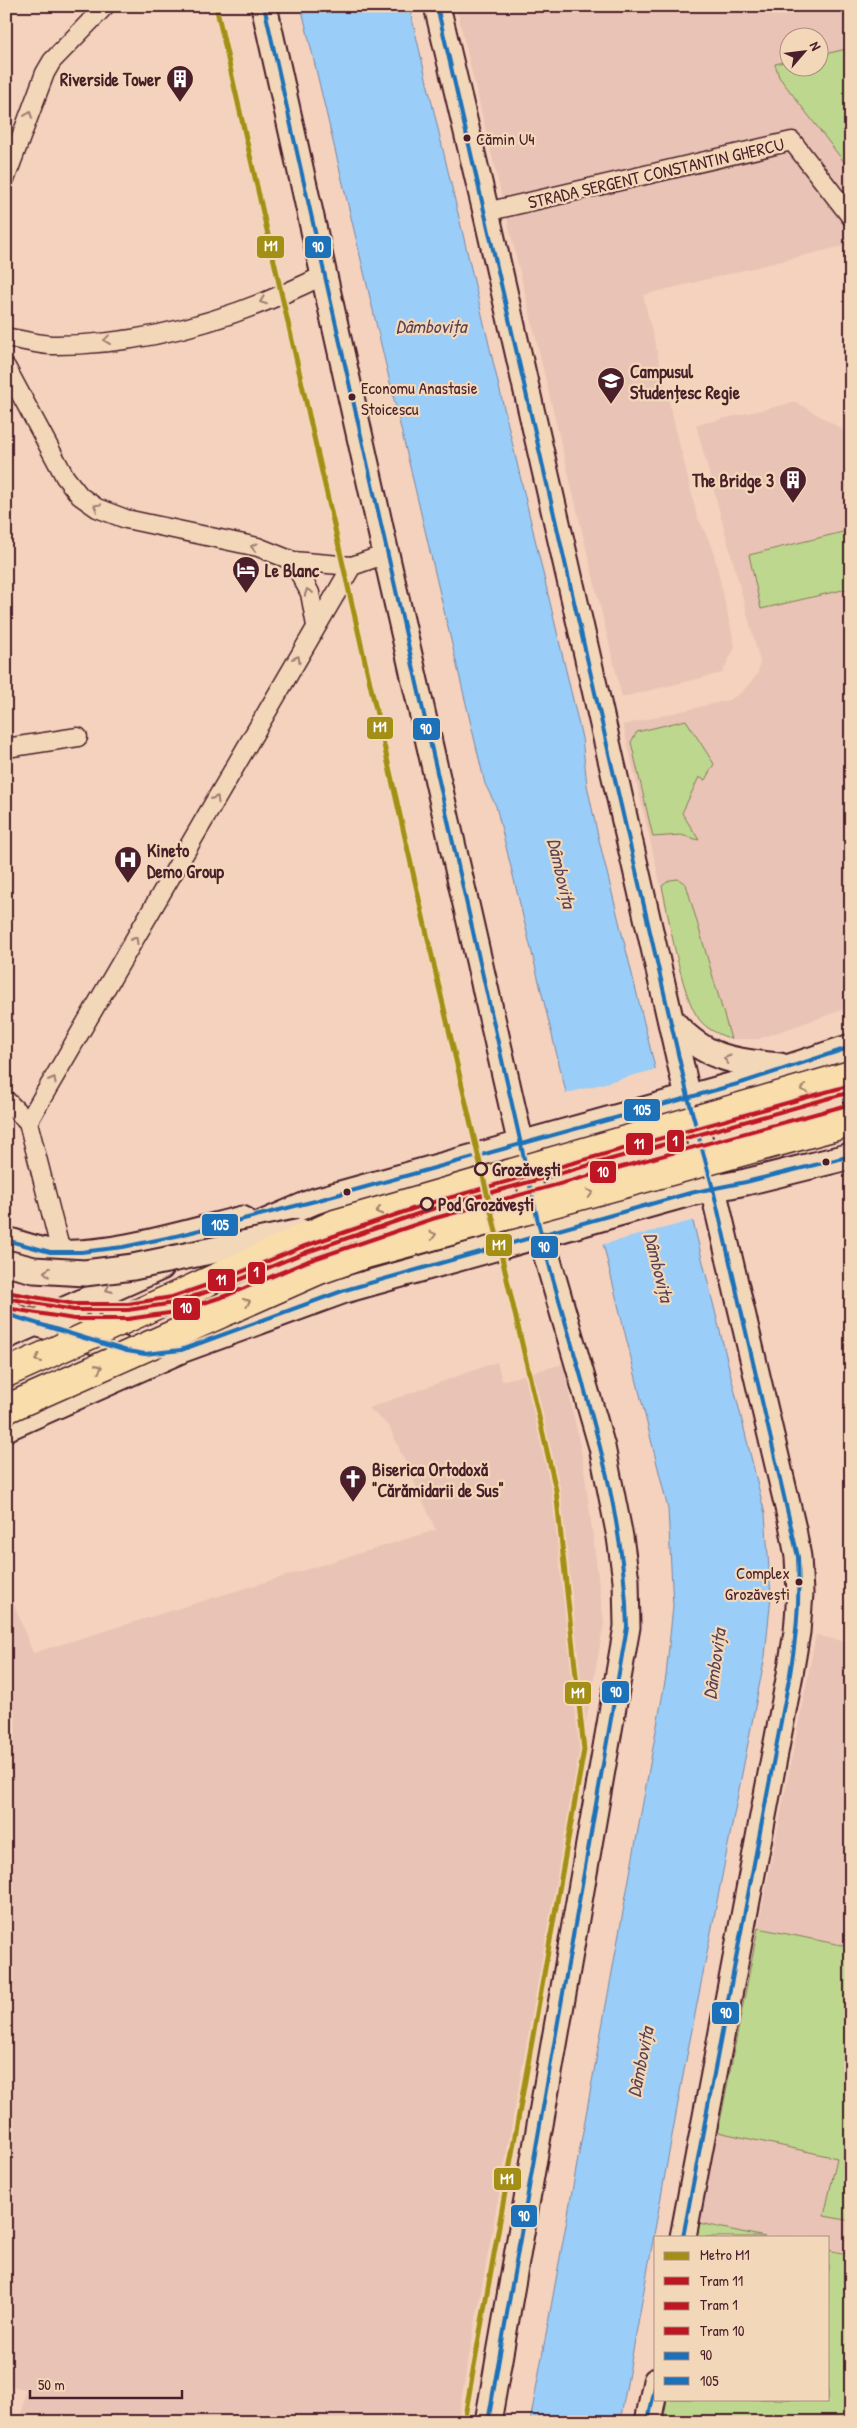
<svg xmlns="http://www.w3.org/2000/svg" width="857" height="2428" font-family="'Patrick Hand',sans-serif">
	<style>
		.built { fill: #e9c3b5; fill-rule: evenodd }
		.green { fill: #bdd78e; stroke: #847b5c }
		.water { fill: #9acdf7; stroke: #7a87a5 }
		.pier { fill: #f4d2bd }
		.lines { fill: none; stroke-linecap: round; stroke-linejoin: round }
		.street-casing { stroke: #4a1f2b; stroke-width: 21 }
		.secondary-casing { stroke: #4a1f2b; stroke-width: 29 }
		.street { stroke: #f3d7b9; stroke-width: 18 }
		.secondary { stroke: #f3d7b9; stroke-width: 25 }
		.secondary-bridge-casing { stroke: #4a1f2b; stroke-width: 29; stroke-linecap: butt }
		.primary-bridge-casing { stroke: #4a1f2b; stroke-width: 31; stroke-linecap: butt }
		.secondary-bridge { stroke: #f3d7b9; stroke-width: 25 }
		.primary-bridge { stroke: #f9deab; stroke-width: 28 }
		.bus-1-casing { stroke: #f3d7b9; stroke-width: 8 }
		.bus-2-casing { stroke: #f3d7b9; stroke-width: 8 }
		.bus-1 { stroke: #1d71b8; stroke-width: 4 }
		.bus-2 { stroke: #1d71b8; stroke-width: 4 }
		.tram-1-casing { stroke: #f3d7b9; stroke-width: 8 }
		.tram-2-casing { stroke: #f3d7b9; stroke-width: 8 }
		.tram-3-casing { stroke: #f3d7b9; stroke-width: 8 }
		.tram-1 { stroke: #be1622; stroke-width: 4 }
		.tram-2 { stroke: #be1622; stroke-width: 4 }
		.tram-3 { stroke: #be1622; stroke-width: 4 }
		.metro-1-casing { stroke: #f3d7b9; stroke-width: 9 }
		.metro-1 { stroke: #a48f16; stroke-width: 5 }
		.oneway { stroke: #9e7b72 }
		.oneway2 { stroke: #a27e6b }
		.bus-dot { fill: #4a1f2b; stroke: #f3d7b9; stroke-width: 2 }
		.stop-dot { fill: #f3d7b9; stroke: #4a1f2b; stroke-width: 2.5 }
		.labels { text-anchor: middle; dominant-baseline: central; stroke-width: 4.5; stroke-linejoin: round; paint-order: stroke }
		.bus-label { font-size: 17px; fill: #4a1f2b; stroke: #f3d7b9; text-anchor: start }
		.poi-label { font-size: 18px; font-weight: bold; fill: #4a1f2b; stroke: #f3d7b9; text-anchor: start }
		.street-label { font-size: 18px; fill: #4a1f2b; stroke: #f3d7b9 }
		.stop-label { font-size: 18px; font-weight: bold; fill: #4a1f2b; stroke: #f3d7b9; text-anchor: start }
		.water-label { font-size: 19px; font-style: italic; fill: #5a4254; stroke: #f3d7b9 }
		.line-badge { stroke: #f3d7b9; stroke-width: 2 }
		.badge-label { font-size: 14px; text-anchor: middle; font-weight: bold; fill: #fff }
	</style>
	<rect width="100%" height="100%" fill="#f4d2bd"/>
	<filter id="ink" filterUnits="userSpaceOnUse"><feTurbulence type="fractalNoise" baseFrequency=".02" numOctaves="2"/><feDisplacementMap in="SourceGraphic" scale="10" xChannelSelector="R" yChannelSelector="G"/><feConvolveMatrix kernelMatrix="1 2 1 2 8 2 1 2 1" color-interpolation-filters="sRGB"/></filter>
	<g filter="url(#ink)">
		<g class="built">
			<path d="M 456,6 L 851,6 L 851,244 L 643,295 L 697,516 L 713,549 L 735,647 L 722,673 L 622,697 ZM 790,38 L 820,38 L 820,68 L 790,68 Z"/>
			<path d="M 796,402 L 845,431 L 851,429 L 851,1007 L 758,1039 L 732,1039 L 708,1029 L 699,1020 L 687,998 L 623,725 L 729,700 L 741,693 L 758,674 L 760,661 L 696,425 Z"/>
			<path d="M 497,1362 L 502,1381 L 563,1364 L 583,1461 L 604,1623 L 457,2422 L 21,2422 L 26,2389 L 6,2385 L 6,1584 L 33,1653 L 436,1530 L 389,1426 L 369,1408 Z"/>
			<path d="M 816,1635 L 851,1643 L 851,2422 L 663,2422 L 667,2399 L 828,2399 L 828,2237 L 697,2237 Z"/>
		</g>
		<g class="green">
			<path d="M 851,48 L 851,171 L 779,77 L 775,64 L 789,61 L 790,68 L 820,68 L 820,55 Z"/>
			<path d="M 851,530 L 851,588 L 761,609 L 749,555 Z"/>
			<path d="M 686,720 L 714,764 L 705,780 L 699,777 L 682,813 L 699,840 L 681,835 L 653,837 L 631,742 L 637,732 Z"/>
			<path d="M 678,879 L 686,884 L 731,1039 C 719,1034 707,1030 699,1019 C 681,996 669,917 662,886 L 670,880 Z"/>
			<path d="M 758,1928 L 851,1947 L 851,2221 L 824,2216 L 837,2158 L 718,2132 Z"/>
			<path d="M 699,2223 L 765,2237 L 697,2237 Z"/>
			<path d="M 828,2250 L 851,2255 L 851,2422 L 663,2422 L 667,2399 L 828,2399 Z"/>
		</g>
		<path class="water" d="M 301,6 L 409,6 L 582,738 L 587,785 L 598,836 L 765,1514 L 771,1596 L 765,1656 L 682,2081 L 620,2422 L 530,2422 L 666,1676 L 673,1606 L 668,1509 L 496,806 L 485,784 Z"/>
		<path class="pier" d="M 657,1069 L 695,1220 L 601,1245 L 564,1094 Z"/>
		<g class="lines">
			<defs>
				<g id="street">
					<path d="M 6,177 L 45,73 L 52,61 L 105,6"/>
					<path d="M 486,212 L 792,141 L 851,217"/>
					<path d="M 6,337 C 21,340 36,344 51,345 C 146,346 240,317 324,275"/>
					<path d="M 6,367 L 65,477 L 80,496 L 97,508 L 126,519 L 258,547 L 293,561 L 352,566"/>
					<path d="M 293,561 L 310,593 L 316,626"/>
					<path d="M 6,748 L 78,737"/>
					<path d="M 6,1100 L 28,1122 L 61,1252"/>
					<path d="M 28,1122 L 352,566 L 386,554"/>
				</g>
				<g id="secondary">
					<path d="M 264,6 L 386,554 L 545,1250 L 602,1447 L 620,1537 L 626,1580 L 627,1627 L 488,2422"/>
					<path d="M 437,6 L 486,212 L 688,1097 L 713,1189 L 793,1529 L 798,1557 L 800,1593 L 797,1632 L 790,1674 L 683,2237"/>
					<path d="M 671,1020 C 702,1058 733,1062 780,1066"/>
					<path d="M 6,1240 C 21,1244 36,1250 51,1252 C 104,1259 189,1232 242,1219"/>
					<path d="M 214,1244 L 315,1201 L 741,1083 L 851,1047"/>
					<path d="M 6,1314 L 127,1351 L 145,1354"/>
					<path d="M 6,1336 L 161,1267"/>
					<path d="M 6,1428 L 181,1350 L 345,1290 L 690,1193 L 746,1182 L 851,1156"/>
					<path d="M 648,2422 L 656,2381"/>
				</g>
			</defs>
			<use href="#street" class="street-casing"/>
			<use href="#secondary" class="secondary-casing"/>
			<use href="#street" class="street"/>
			<use href="#secondary" class="secondary"/>
			<defs>
				<path id="secondary-bridge" d="M 6,1263 L 34,1270 L 85,1273 L 133,1267 L 301,1232"/>
				<g id="primary-bridge">
					<path d="M 6,1373 L 335,1224 L 851,1075"/>
					<path d="M 6,1409 L 319,1270 L 362,1255 L 851,1122"/>
				</g>
			</defs>
			<use href="#secondary-bridge" class="secondary-bridge-casing"/>
			<use href="#primary-bridge" class="primary-bridge-casing"/>
			<use href="#secondary-bridge" class="secondary-bridge"/>
			<use href="#primary-bridge" class="primary-bridge"/>
			<defs>
				<g id="bus-1">
					<path d="M 264,6 C 348,381 432,756 518,1131 C 527,1171 535,1213 546,1253 C 579,1378 624,1496 627,1627 L 488,2422"/>
					<path d="M 437,6 L 688,1097 L 713,1189 L 798,1557 C 800,1597 797,1634 790,1674 L 683,2237"/>
					<path d="M 648,2422 L 656,2382"/>
				</g>
				<g id="bus-2">
					<path d="M 6,1240 L 50,1252 L 81,1252 L 123,1247 L 176,1236 L 315,1201 L 741,1083 L 851,1047"/>
					<path d="M 6,1314 L 127,1351 L 145,1354 L 181,1350 L 345,1290 L 690,1193 L 746,1182 L 851,1156"/>
				</g>
			</defs>
			<use href="#bus-1" class="bus-1-casing"/>
			<use href="#bus-2" class="bus-2-casing"/>
			<use href="#bus-1" class="bus-1"/>
			<use href="#bus-2" class="bus-2"/>
			<defs>
				<path id="tram-1" d="M 6,1292 L 74,1304 L 128,1304 L 172,1297 L 222,1280 L 302,1247 L 427,1204 L 851,1085"/>
				<path id="tram-2" d="M 6,1298 L 74,1310 L 128,1310 L 174,1303 L 224,1286 L 304,1253 L 429,1210 L 851,1092"/>
				<path id="tram-3" d="M 6,1308 L 74,1319 L 128,1319 L 176,1312 L 228,1295 L 308,1261 L 432,1219 L 851,1104"/>
			</defs>
			<use href="#tram-1" class="tram-1-casing"/>
			<use href="#tram-2" class="tram-2-casing"/>
			<use href="#tram-3" class="tram-3-casing"/>
			<use href="#tram-1" class="tram-1"/>
			<use href="#tram-2" class="tram-2"/>
			<use href="#tram-3" class="tram-3"/>
			<defs>
				<path id="metro-1" d="M 216,6 L 439,987 L 556,1490 L 584,1750 L 464,2422"/>
			</defs>
			<use href="#metro-1" class="metro-1-casing"/>
			<use href="#metro-1" class="metro-1"/>
		</g>
		<defs><path id="oneway-chevron" d="M-2-3.5L2.5 0L-2 3.5" fill="none" stroke-width="1.6" stroke-linecap="round" stroke-linejoin="round" transform="scale(1.25)"/></defs>
		<g class="oneway">
			<use href="#oneway-chevron" transform="translate(29 115) rotate(-70)"/>
			<use href="#oneway-chevron" transform="translate(263 301) rotate(159)"/>
			<use href="#oneway-chevron" transform="translate(107 340) rotate(173)"/>
			<use href="#oneway-chevron" transform="translate(97 507) rotate(-151)"/>
			<use href="#oneway-chevron" transform="translate(254 547) rotate(-165)"/>
			<use href="#oneway-chevron" transform="translate(308 592) rotate(-110)"/>
			<use href="#oneway-chevron" transform="translate(297 659) rotate(-60)"/>
			<use href="#oneway-chevron" transform="translate(216 799) rotate(-60)"/>
			<use href="#oneway-chevron" transform="translate(135 940) rotate(-60)"/>
			<use href="#oneway-chevron" transform="translate(727 1059) rotate(-164)"/>
			<use href="#oneway-chevron" transform="translate(53 1080) rotate(-60)"/>
			<use href="#oneway-chevron" transform="translate(47 1272) rotate(-174)"/>
			<use href="#oneway-chevron" transform="translate(109 1289) rotate(157)"/>
		</g>
		<g class="oneway2">
			<use href="#oneway-chevron" transform="translate(804 1089) rotate(164)"/>
			<use href="#oneway-chevron" transform="translate(590 1193) rotate(-15)"/>
			<use href="#oneway-chevron" transform="translate(379 1211) rotate(164)"/>
			<use href="#oneway-chevron" transform="translate(433 1235) rotate(-15)"/>
			<use href="#oneway-chevron" transform="translate(247 1302) rotate(-24)"/>
			<use href="#oneway-chevron" transform="translate(38 1359) rotate(156)"/>
			<use href="#oneway-chevron" transform="translate(99 1368) rotate(-24)"/>
		</g>
	</g>
	<defs>
		<symbol id="building-pin" viewBox="-11 -11 22 30"><path d="M0 17L-7.5 6A9.5 9.5 0 1 1 7.5 6Z" fill="#4a1f2b" stroke="#f3d7b9"/><path d="M-4-6H4V6H1V3H-1V6H-4ZM-2.5-4.3h1.7v1.8h-1.7ZM.8-4.3h1.7v1.8H.8ZM-2.5-1h1.7V.8h-1.7ZM.8-1h1.7V.8H.8Z" fill="#fff"/></symbol>
		<symbol id="university-pin" viewBox="-11 -11 22 30"><path d="M0 17L-7.5 6A9.5 9.5 0 1 1 7.5 6Z" fill="#4a1f2b" stroke="#f3d7b9"/><path d="M0-5L7-2L0 1L-7-2ZM-4 1L0 2.5L4 1V4Q0 6-4 4Z" fill="#fff"/></symbol>
		<symbol id="hotel-pin" viewBox="-11 -11 22 30"><path d="M0 17L-7.5 6A9.5 9.5 0 1 1 7.5 6Z" fill="#4a1f2b" stroke="#f3d7b9"/><path d="M-6-4.5h1.5V1H6V5H4.5V3h-9V5H-6ZM-4 0a1.8 1.8 0 1 1 3.6 0ZM.5 0V-2.5h3Q6-2.5 6 0Z" fill="#fff"/></symbol>
		<symbol id="hospital-pin" viewBox="-11 -11 22 30"><path d="M0 17L-7.5 6A9.5 9.5 0 1 1 7.5 6Z" fill="#4a1f2b" stroke="#f3d7b9"/><path d="M-5-5h3v3.5h4V-5h3V5h-3V1.5h-4V5h-3Z" fill="#fff"/></symbol>
		<symbol id="church-pin" viewBox="-11 -11 22 30"><path d="M0 17L-7.5 6A9.5 9.5 0 1 1 7.5 6Z" fill="#4a1f2b" stroke="#f3d7b9"/><path d="M-1.2-6h2.4v3.5h3.3v2.4h-3.3V6h-2.4V-.1h-3.3v-2.4h3.3Z" fill="#fff"/></symbol>
	</defs>
	<g fill-rule="evenodd">
		<use href="#building-pin" x="164" y="63" width="32" height="43"/>
		<use href="#university-pin" x="595" y="365" width="32" height="43"/>
		<use href="#building-pin" x="777" y="464" width="32" height="43"/>
		<use href="#hotel-pin" x="230" y="554" width="32" height="43"/>
		<use href="#hospital-pin" x="112" y="844" width="32" height="43"/>
		<use href="#church-pin" x="337" y="1463" width="32" height="43"/>
	</g>
	<g class="bus-dot">
		<circle cx="467" cy="138" r="4.5"/>
		<circle cx="352" cy="397" r="4.5"/>
		<circle cx="826" cy="1162" r="4.5"/>
		<circle cx="347" cy="1192" r="4.5"/>
		<circle cx="799" cy="1582" r="4.5"/>
	</g>
	<g class="stop-dot">
		<circle cx="481" cy="1169" r="6"/>
		<circle cx="427" cy="1204" r="6"/>
	</g>
	<g class="labels">
		<g class="bus-label">
			<text x="476" y="138">Cămin U4</text>
			<text x="361" y="387">Economu Anastasie<tspan x="361" dy="21">Stoicescu</tspan></text>
			<text x="790" y="1572" text-anchor="end">Complex<tspan x="790" dy="21">Grozăvești</tspan></text>
		</g>
		<g class="poi-label">
			<text x="161" y="79" text-anchor="end">Riverside Tower</text>
			<text x="630" y="371">Campusul<tspan x="630" dy="21">Studențesc Regie</tspan></text>
			<text x="774" y="480" text-anchor="end">The Bridge 3</text>
			<text x="265" y="570">Le Blanc</text>
			<text x="147" y="850">Kineto<tspan x="147" dy="21">Demo Group</tspan></text>
			<text x="372" y="1469">Biserica Ortodoxă<tspan x="372" dy="21">"Cărămidarii de Sus"</tspan></text>
		</g>
		<g class="street-label">
			<text transform="translate(656 173) rotate(-13)">STRADA SERGENT CONSTANTIN GHERCU</text>
		</g>
		<g class="stop-label">
			<text x="492" y="1169">Grozăvești</text>
			<text x="438" y="1204">Pod Grozăvești</text>
		</g>
		<g class="water-label">
			<text x="431" y="326">Dâmbovița</text>
			<text transform="translate(562 873) rotate(77)">Dâmbovița</text>
			<text transform="translate(659 1267) rotate(76)">Dâmbovița</text>
			<text transform="translate(714 1664) rotate(-82)">Dâmbovița</text>
			<text transform="translate(640 2062) rotate(-79)">Dâmbovița</text>
		</g>
	</g>
	<g class="line-badge">
		<rect x="256" y="235" width="29" height="24" rx="5" fill="#a48f16"/>
		<rect x="304" y="235" width="28" height="24" rx="5" fill="#1d71b8"/>
		<rect x="366" y="716" width="28" height="24" rx="5" fill="#a48f16"/>
		<rect x="412" y="717" width="29" height="24" rx="5" fill="#1d71b8"/>
		<rect x="623" y="1098" width="38" height="24" rx="5" fill="#1d71b8"/>
		<rect x="666" y="1129" width="19" height="24" rx="5" fill="#be1622"/>
		<rect x="625" y="1132" width="29" height="24" rx="5" fill="#be1622"/>
		<rect x="589" y="1160" width="28" height="24" rx="5" fill="#be1622"/>
		<rect x="201" y="1213" width="38" height="24" rx="5" fill="#1d71b8"/>
		<rect x="485" y="1233" width="28" height="24" rx="5" fill="#a48f16"/>
		<rect x="530" y="1235" width="29" height="24" rx="5" fill="#1d71b8"/>
		<rect x="247" y="1261" width="19" height="24" rx="5" fill="#be1622"/>
		<rect x="207" y="1268" width="29" height="24" rx="5" fill="#be1622"/>
		<rect x="172" y="1297" width="29" height="24" rx="5" fill="#be1622"/>
		<rect x="601" y="1680" width="29" height="24" rx="5" fill="#1d71b8"/>
		<rect x="564" y="1681" width="28" height="24" rx="5" fill="#a48f16"/>
		<rect x="711" y="2001" width="29" height="24" rx="5" fill="#1d71b8"/>
		<rect x="493" y="2167" width="29" height="24" rx="5" fill="#a48f16"/>
		<rect x="510" y="2204" width="28" height="24" rx="5" fill="#1d71b8"/>
	</g>
	<g class="badge-label">
		<text x="271" y="251">M1</text>
		<text x="318" y="252">90</text>
		<text x="380" y="732">M1</text>
		<text x="426" y="734">90</text>
		<text x="642" y="1115">105</text>
		<text x="675" y="1146">1</text>
		<text x="639" y="1149">11</text>
		<text x="603" y="1177">10</text>
		<text x="220" y="1230">105</text>
		<text x="499" y="1250">M1</text>
		<text x="544" y="1252">90</text>
		<text x="256" y="1277">1</text>
		<text x="221" y="1285">11</text>
		<text x="186" y="1313">10</text>
		<text x="616" y="1697">90</text>
		<text x="578" y="1698">M1</text>
		<text x="726" y="2018">90</text>
		<text x="507" y="2184">M1</text>
		<text x="524" y="2221">90</text>
	</g>
	<rect width="857" height="2428" fill="none" stroke="#f3d7b9" stroke-width="25"/>
	<rect x="12" y="12" width="832" height="2403" fill="none" stroke="#4a1f2b" stroke-width="2" filter="url(#ink)"/>
	<rect x="654" y="2236" width="175" height="165" fill="#f3d7b9" stroke="#af8d80"/>
	<rect x="664" y="2252" width="25" height="8" fill="#a48f16" stroke="#af8d80"/>
	<text x="700" y="2260" font-size="15" fill="#4a1f2b">Metro M1</text>
	<rect x="664" y="2277" width="25" height="8" fill="#be1622" stroke="#af8d80"/>
	<text x="700" y="2286" font-size="15" fill="#4a1f2b">Tram 11</text>
	<rect x="664" y="2302" width="25" height="8" fill="#be1622" stroke="#af8d80"/>
	<text x="700" y="2310" font-size="15" fill="#4a1f2b">Tram 1</text>
	<rect x="664" y="2327" width="25" height="8" fill="#be1622" stroke="#af8d80"/>
	<text x="700" y="2336" font-size="15" fill="#4a1f2b">Tram 10</text>
	<rect x="664" y="2352" width="25" height="8" fill="#1d71b8" stroke="#af8d80"/>
	<text x="700" y="2360" font-size="15" fill="#4a1f2b">90</text>
	<rect x="664" y="2377" width="25" height="8" fill="#1d71b8" stroke="#af8d80"/>
	<text x="700" y="2386" font-size="15" fill="#4a1f2b">105</text>
	<g transform="translate(804 52) rotate(62)"><circle r="24" fill="#f3d7b9" stroke="#af8d80"/>
	<path d="M0-4L9 19L0 12L-9 19Z" fill="#4a1f2b"/>
	<text y="-8" font-size="14" font-weight="bold" text-anchor="middle" fill="#4a1f2b">N</text>
	</g>
	<path d="M30 2390v8h152v-8" fill="none" stroke="#4a1f2b" stroke-width="2.5"/>
	<text x="38" y="2390" font-size="15" fill="#4a1f2b" stroke="#f3d7b9" stroke-width="4" paint-order="stroke">50 m</text>
</svg>
